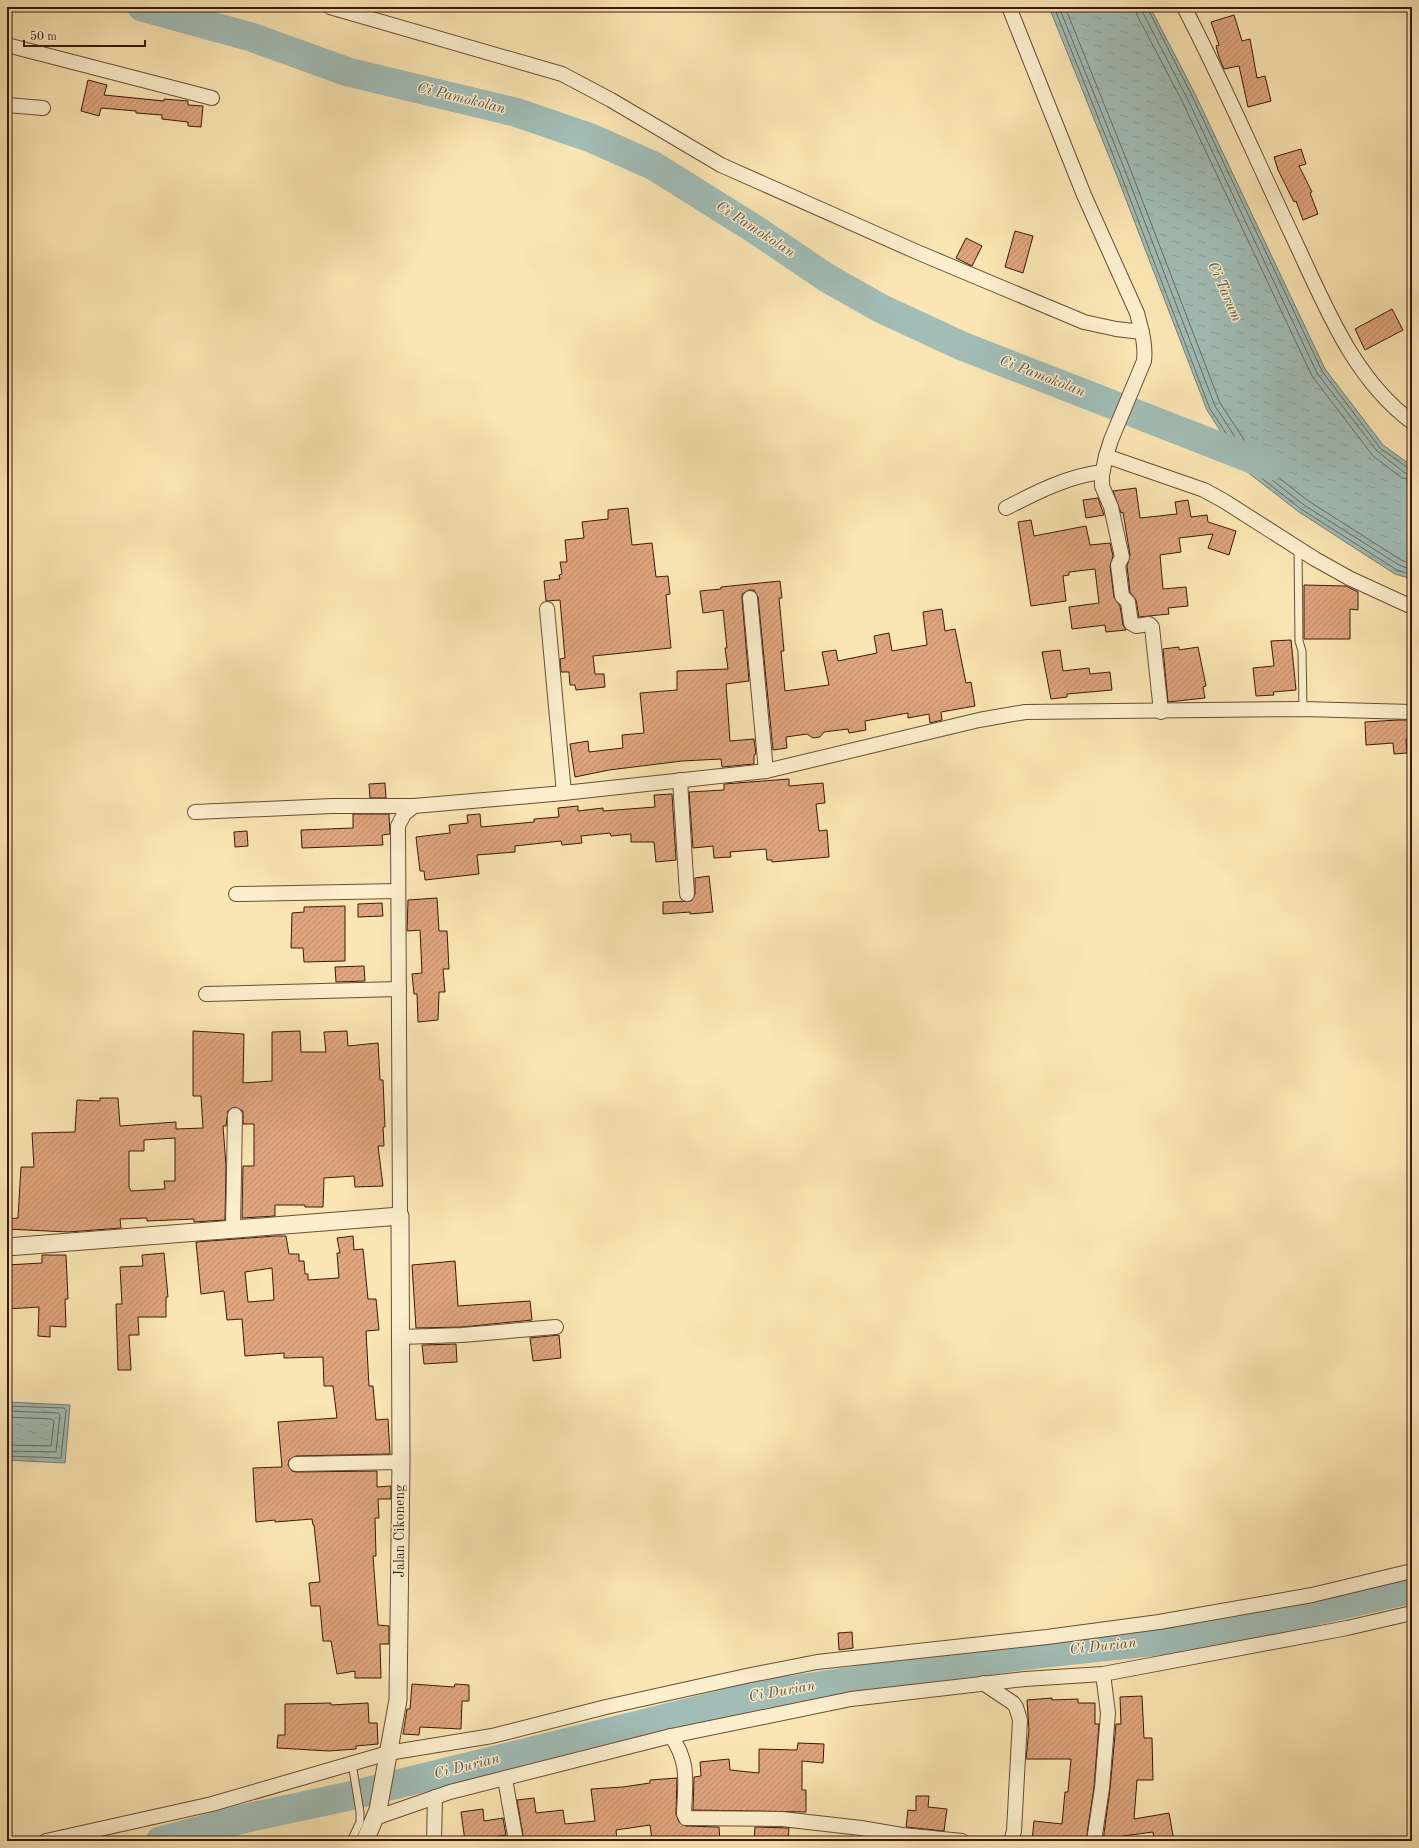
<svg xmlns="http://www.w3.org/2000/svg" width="1419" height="1848" font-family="'Old Standard TT',serif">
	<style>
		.water { fill: url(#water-ripples); stroke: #787b72 }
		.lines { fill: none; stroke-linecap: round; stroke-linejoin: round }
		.shore { stroke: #6e6a60; stroke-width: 1 }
		.river { stroke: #a1bdb6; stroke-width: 29 }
		.building { fill: url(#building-hatch); stroke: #3a180b; fill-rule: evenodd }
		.service-casing { stroke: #6a4c35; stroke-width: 9 }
		.minor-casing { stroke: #6a4c35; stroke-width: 16 }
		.tertiary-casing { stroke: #6a4c35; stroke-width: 19 }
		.service { stroke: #fcefce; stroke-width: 7 }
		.minor { stroke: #fcefce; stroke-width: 14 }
		.tertiary { stroke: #fcefce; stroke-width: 17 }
		.labels { text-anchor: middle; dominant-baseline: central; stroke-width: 3; stroke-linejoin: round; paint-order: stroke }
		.street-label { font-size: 14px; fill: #3a180b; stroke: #fcefce }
		.water-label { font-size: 15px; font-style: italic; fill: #5e5247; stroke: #fcefce }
	</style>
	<defs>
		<pattern id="water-ripples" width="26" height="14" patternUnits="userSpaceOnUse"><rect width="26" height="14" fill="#a1bdb6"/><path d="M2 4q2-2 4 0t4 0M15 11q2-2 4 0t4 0" fill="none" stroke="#8ba29b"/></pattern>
		<pattern id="building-hatch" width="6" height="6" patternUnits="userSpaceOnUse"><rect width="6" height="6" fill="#dfa57e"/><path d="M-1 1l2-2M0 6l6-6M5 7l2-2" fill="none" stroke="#c08d6c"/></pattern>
	</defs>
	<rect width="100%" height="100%" fill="#fae6b4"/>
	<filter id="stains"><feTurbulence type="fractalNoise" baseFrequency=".005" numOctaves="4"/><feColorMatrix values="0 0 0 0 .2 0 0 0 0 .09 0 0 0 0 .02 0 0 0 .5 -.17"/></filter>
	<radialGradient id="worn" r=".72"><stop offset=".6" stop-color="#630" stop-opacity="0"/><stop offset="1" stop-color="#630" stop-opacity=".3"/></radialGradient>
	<g class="water">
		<path d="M 1049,7 L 1150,7 L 1196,96 L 1325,369 L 1383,445 L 1412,466 L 1412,579 L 1395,574 L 1299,512 L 1246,471 L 1207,410 L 1117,176 Z"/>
		<path d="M 7,1402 L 70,1405 L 65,1463 L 7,1460 Z"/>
	</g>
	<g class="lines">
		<g class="shore">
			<path d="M 1054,7 L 1121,175 L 1210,409 L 1250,469 L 1301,509 L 1397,570 L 1412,575"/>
			<path d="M 1059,7 L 1126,173 L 1215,406 L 1253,465 L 1304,505 L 1399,565 L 1412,570"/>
			<path d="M 1065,7 L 1131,171 L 1220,403 L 1258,461 L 1307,500 L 1401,560 L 1412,564"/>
			<path d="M 1136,7 L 1137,15 L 1183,103 L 1312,376 L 1373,456 L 1402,478 L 1412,480"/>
			<path d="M 1142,7 L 1143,13 L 1188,100 L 1317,373 L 1377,451 L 1405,473 L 1412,474"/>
			<path d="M 1147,7 L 1193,98 L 1322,371 L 1380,448 L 1408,468 L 1412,469"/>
			<path d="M 7,1406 L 64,1408 L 66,1410 L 61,1458 L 7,1456"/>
			<path d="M 7,1411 L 58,1413 L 60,1415 L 56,1452 L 7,1451"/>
			<path d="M 7,1417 L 52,1419 L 54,1421 L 51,1446 L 7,1445"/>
		</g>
		<g class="river">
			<path d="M 142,7 L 251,37 L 348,72 L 515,112 L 591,138 L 654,166 L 756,230 L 827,278 L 882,309 L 962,346 L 1270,466"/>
			<path d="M 160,1841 L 247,1818 L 345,1797 L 764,1694 L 1027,1655 L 1204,1636 L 1412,1589"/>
		</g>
	</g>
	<g class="building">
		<path d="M 1234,15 L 1242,41 L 1250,39 L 1257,78 L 1265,76 L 1271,101 L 1248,107 L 1239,66 L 1224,69 L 1219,57 L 1216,46 L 1219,45 L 1211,22 Z"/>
		<path d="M 88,80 L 107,85 L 104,95 L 164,101 L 164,99 L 188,101 L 188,105 L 203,106 L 201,127 L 188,126 L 188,122 L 162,119 L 162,115 L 136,113 L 136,111 L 101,108 L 99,116 L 81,111 Z"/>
		<path d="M 1301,149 L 1306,164 L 1299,166 L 1312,192 L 1310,193 L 1318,214 L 1303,220 L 1296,201 L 1294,202 L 1278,170 L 1274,157 Z"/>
		<path d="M 1015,231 L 1033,236 L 1023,273 L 1005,267 Z"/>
		<path d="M 966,238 L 982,246 L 972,266 L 956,258 Z"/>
		<path d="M 1392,309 L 1403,330 L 1365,350 L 1355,329 Z"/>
		<path d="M 1136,488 L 1140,518 L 1177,514 L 1175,502 L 1188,500 L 1191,517 L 1207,515 L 1208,522 L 1236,531 L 1229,555 L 1208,548 L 1213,534 L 1179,538 L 1181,552 L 1160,555 L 1163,589 L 1186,587 L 1188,606 L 1168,608 L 1169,614 L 1139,617 L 1136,600 L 1130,592 L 1127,566 L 1130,555 L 1123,512 L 1121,513 L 1113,491 Z"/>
		<path d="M 1098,498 L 1104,515 L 1086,518 L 1083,500 Z"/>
		<path d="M 628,508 L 632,545 L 652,543 L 656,577 L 668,576 L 670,594 L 666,595 L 671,648 L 593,656 L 595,674 L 604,674 L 605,687 L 576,690 L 575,685 L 570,685 L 569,672 L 561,672 L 560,659 L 565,658 L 560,600 L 546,601 L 544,581 L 560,579 L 559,575 L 562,574 L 560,562 L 567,562 L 565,540 L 584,538 L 582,522 L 608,519 L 608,510 Z"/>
		<path d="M 1031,520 L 1034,536 L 1086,526 L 1090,545 L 1110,543 L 1113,556 L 1110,566 L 1114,597 L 1120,606 L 1123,625 L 1126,630 L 1106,632 L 1105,625 L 1072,629 L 1069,607 L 1099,603 L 1095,569 L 1069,572 L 1069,575 L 1063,576 L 1066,601 L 1031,606 L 1018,522 Z"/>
		<path d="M 780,581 L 782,598 L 779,598 L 784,651 L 781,651 L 785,691 L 829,685 L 822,652 L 836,650 L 838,661 L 877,653 L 874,636 L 889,633 L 892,651 L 927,645 L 923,612 L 942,609 L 945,631 L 955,629 L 966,683 L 971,682 L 975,706 L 941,712 L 942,720 L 930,723 L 929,714 L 908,718 L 908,713 L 865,721 L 866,730 L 849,733 L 848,729 L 824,732 L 820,737 L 813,738 L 807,734 L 786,737 L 787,748 L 773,750 L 758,597 L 754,590 L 749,590 L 742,594 L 742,599 L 749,681 L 726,684 L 730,741 L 754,739 L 756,754 L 754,755 L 754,764 L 722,767 L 721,759 L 682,761 L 609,770 L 575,777 L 570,744 L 588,741 L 589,752 L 623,748 L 622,735 L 644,733 L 640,693 L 677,690 L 677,671 L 728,669 L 725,648 L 727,648 L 723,610 L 703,613 L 700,591 L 721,589 L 721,587 Z"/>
		<path d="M 1304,585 L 1346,586 L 1358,592 L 1358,610 L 1350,609 L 1350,639 L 1304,639 Z"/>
		<path d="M 1291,640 L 1296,690 L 1273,692 L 1274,695 L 1256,696 L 1253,668 L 1274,666 L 1271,641 Z"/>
		<path d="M 1179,647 L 1179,650 L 1198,647 L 1206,686 L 1203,687 L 1205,698 L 1168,702 L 1163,649 Z"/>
		<path d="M 1060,650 L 1063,671 L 1089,668 L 1090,674 L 1110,672 L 1112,690 L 1067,694 L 1067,697 L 1051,699 L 1042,652 Z"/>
		<path d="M 1398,720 L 1408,720 L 1409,739 L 1406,739 L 1407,753 L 1394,754 L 1393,743 L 1366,745 L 1365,722 Z"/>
		<path d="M 789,779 L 789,786 L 823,783 L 825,803 L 816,804 L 819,831 L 827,830 L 829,857 L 772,862 L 772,860 L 767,860 L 766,849 L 730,852 L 731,857 L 714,858 L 713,846 L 693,848 L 689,792 L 724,790 L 724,784 Z"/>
		<path d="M 385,783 L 386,798 L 370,798 L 369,784 Z"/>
		<path d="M 672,794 L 676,860 L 656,862 L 654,842 L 631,842 L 631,834 L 611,836 L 610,833 L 581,836 L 582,843 L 562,845 L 561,841 L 515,846 L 515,852 L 477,855 L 479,874 L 425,880 L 424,871 L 420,871 L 416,837 L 450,833 L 449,825 L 468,823 L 467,815 L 480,814 L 481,827 L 534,822 L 534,819 L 559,817 L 558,808 L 578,806 L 578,811 L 603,808 L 603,811 L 655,807 L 654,795 Z"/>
		<path d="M 353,814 L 389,814 L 390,834 L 382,835 L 383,845 L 302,848 L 301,830 L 353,828 Z"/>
		<path d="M 247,831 L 248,846 L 235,847 L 234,832 Z"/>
		<path d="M 709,876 L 713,912 L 690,914 L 690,912 L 663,914 L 663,902 L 691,901 L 695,894 L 695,878 Z"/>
		<path d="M 437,898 L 439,931 L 447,931 L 449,969 L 443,969 L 445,992 L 439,992 L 438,1020 L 418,1022 L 417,994 L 414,994 L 412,974 L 422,973 L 420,930 L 407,931 L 408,900 Z"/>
		<path d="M 382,903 L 383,916 L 358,917 L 358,904 Z"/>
		<path d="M 345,906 L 345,961 L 304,962 L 303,948 L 291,948 L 292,913 L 304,912 L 304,907 Z"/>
		<path d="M 364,966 L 365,981 L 336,982 L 335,967 Z"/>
		<path d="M 193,1031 L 244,1034 L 243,1083 L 272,1081 L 272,1032 L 300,1031 L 301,1052 L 326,1052 L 324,1032 L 347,1031 L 348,1046 L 378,1043 L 380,1080 L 383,1080 L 385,1127 L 383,1127 L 384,1146 L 378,1146 L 383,1186 L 355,1187 L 354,1176 L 324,1178 L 323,1207 L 305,1207 L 305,1205 L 275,1205 L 275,1216 L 242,1218 L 243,1166 L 254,1166 L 254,1124 L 243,1124 L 243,1111 L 235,1107 L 228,1111 L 226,1126 L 223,1126 L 226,1166 L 225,1220 L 194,1222 L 194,1219 L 147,1221 L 147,1218 L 120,1219 L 121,1228 L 68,1232 L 7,1229 L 7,1219 L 18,1218 L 21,1167 L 34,1167 L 32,1133 L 75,1132 L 77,1100 L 100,1101 L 100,1098 L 118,1098 L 120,1126 L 176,1122 L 176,1129 L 203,1128 L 201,1096 L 193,1096 ZM 175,1138 L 175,1181 L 164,1181 L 165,1189 L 131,1191 L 129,1187 L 129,1151 L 144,1151 L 144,1140 Z"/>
		<path d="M 275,1236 L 286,1236 L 289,1254 L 299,1254 L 299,1261 L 304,1261 L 305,1274 L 308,1274 L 308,1280 L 339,1278 L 337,1253 L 340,1253 L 337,1238 L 353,1236 L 354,1250 L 363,1249 L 368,1299 L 376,1299 L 379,1330 L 366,1331 L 369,1386 L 373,1386 L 376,1420 L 388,1419 L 390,1454 L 296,1456 L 289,1460 L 288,1465 L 292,1471 L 296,1472 L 377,1471 L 377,1487 L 391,1486 L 391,1499 L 378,1499 L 379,1518 L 375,1518 L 376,1556 L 373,1556 L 378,1625 L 389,1626 L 389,1644 L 380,1644 L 381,1678 L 355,1678 L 355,1671 L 337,1674 L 331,1641 L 323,1641 L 320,1606 L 311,1606 L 309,1583 L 320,1582 L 314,1525 L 313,1525 L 312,1519 L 275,1522 L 275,1520 L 256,1522 L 253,1468 L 282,1467 L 278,1422 L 337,1418 L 333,1386 L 324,1386 L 323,1357 L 284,1358 L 284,1353 L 245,1356 L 242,1319 L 227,1320 L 224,1291 L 201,1294 L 196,1242 ZM 272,1268 L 274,1300 L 248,1302 L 245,1272 Z"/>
		<path d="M 164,1253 L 168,1297 L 166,1297 L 166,1317 L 138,1317 L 139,1335 L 129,1335 L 131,1370 L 118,1370 L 116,1304 L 122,1304 L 120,1267 L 143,1266 L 142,1255 Z"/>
		<path d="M 42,1255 L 66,1255 L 68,1299 L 65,1299 L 66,1327 L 50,1326 L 50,1337 L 38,1336 L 39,1307 L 7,1309 L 7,1265 L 42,1263 Z"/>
		<path d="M 455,1261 L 458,1306 L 530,1301 L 532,1320 L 462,1327 L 416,1328 L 412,1265 Z"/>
		<path d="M 559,1335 L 561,1358 L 533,1361 L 530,1338 Z"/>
		<path d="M 456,1344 L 457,1362 L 424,1364 L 422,1345 Z"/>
		<path d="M 852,1632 L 853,1648 L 839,1650 L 838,1633 Z"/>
		<path d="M 412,1684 L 454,1687 L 455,1684 L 469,1685 L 469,1701 L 462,1701 L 461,1729 L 420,1727 L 419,1735 L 403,1734 L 407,1709 L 410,1709 Z"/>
		<path d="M 1142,1696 L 1144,1738 L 1152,1738 L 1153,1780 L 1137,1780 L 1134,1819 L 1169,1813 L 1174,1841 L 1154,1841 L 1153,1832 L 1123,1836 L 1123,1841 L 1103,1841 L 1110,1789 L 1116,1724 L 1121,1724 L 1120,1697 Z"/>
		<path d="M 1052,1698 L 1052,1700 L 1078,1699 L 1078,1703 L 1095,1703 L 1095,1724 L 1099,1724 L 1094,1787 L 1086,1841 L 1032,1841 L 1034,1821 L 1062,1824 L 1065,1792 L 1068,1792 L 1071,1759 L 1026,1759 L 1029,1730 L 1027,1700 Z"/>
		<path d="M 331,1703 L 331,1705 L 368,1703 L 369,1723 L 377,1723 L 378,1744 L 356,1746 L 356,1749 L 329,1751 L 277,1748 L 278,1735 L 285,1735 L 285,1704 Z"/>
		<path d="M 798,1743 L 824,1744 L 823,1763 L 802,1761 L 802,1790 L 806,1790 L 806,1812 L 693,1810 L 694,1777 L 701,1776 L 700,1762 L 729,1759 L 730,1770 L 759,1773 L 759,1749 L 797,1750 Z"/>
		<path d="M 677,1778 L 676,1814 L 679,1822 L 686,1826 L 719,1827 L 720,1841 L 686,1841 L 685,1836 L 652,1840 L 650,1825 L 616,1830 L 617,1841 L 524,1841 L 517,1800 L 534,1798 L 536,1813 L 563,1810 L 565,1824 L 595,1821 L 591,1789 L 623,1787 L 650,1783 L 650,1780 Z"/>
		<path d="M 916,1796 L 929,1796 L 928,1807 L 947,1809 L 944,1831 L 906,1827 L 908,1810 L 916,1811 Z"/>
		<path d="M 483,1809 L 484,1821 L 503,1818 L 506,1835 L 487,1838 L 487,1841 L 465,1841 L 461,1812 Z"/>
		<path d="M 755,1827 L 789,1828 L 788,1841 L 754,1841 Z"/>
	</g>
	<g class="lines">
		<defs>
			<g id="service">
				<path d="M 1298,549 L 1299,641 L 1302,651 L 1303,709"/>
				<path d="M 351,1841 L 360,1822 L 360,1812 L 352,1763"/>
			</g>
			<g id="minor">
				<path d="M 330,7 L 562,74 L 611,100 L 721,165 L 917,252 L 1084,322 L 1116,329 L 1142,332"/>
				<path d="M 1009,7 L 1084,195 L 1137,313 C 1141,329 1146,344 1144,361 L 1111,440 L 1106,456 L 1204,490 L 1224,501 L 1315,559 L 1349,578 L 1412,607"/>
				<path d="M 1184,7 C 1223,82 1256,159 1292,235 C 1323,300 1351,377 1412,422"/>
				<path d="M 7,45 L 212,98"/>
				<path d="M 7,105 L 43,108"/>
				<path d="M 1106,456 L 1102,475 L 1102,486 L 1111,507 L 1122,557 L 1118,565 L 1122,596 L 1128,602 L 1131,623 L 1136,626 L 1149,624 L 1152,627 L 1161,712"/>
				<path d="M 1006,508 C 1037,492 1068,476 1102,472"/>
				<path d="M 750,598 L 766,771"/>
				<path d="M 547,609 L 564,793"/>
				<path d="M 680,780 L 687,894"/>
				<path d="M 195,812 L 332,806 L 414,806"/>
				<path d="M 236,894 L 398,891"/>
				<path d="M 206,994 L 399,989"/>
				<path d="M 400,1216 L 398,826 L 404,814 L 414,806 L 564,793 L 766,771 L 979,720 L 1025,712 L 1303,709 L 1412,712"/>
				<path d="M 233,1228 L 235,1115"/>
				<path d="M 400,1337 L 462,1335 L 556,1327"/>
				<path d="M 296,1464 L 401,1462"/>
				<path d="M 983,1683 L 1013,1703 L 1016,1707 L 1020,1720 L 1014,1831 L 1011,1841"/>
				<path d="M 671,1736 C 690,1763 685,1783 684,1814 L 686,1818 L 782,1819 L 861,1828 L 902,1835 L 962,1841"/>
				<path d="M 505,1779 L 516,1841"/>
				<path d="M 375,1818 L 450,1792 L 671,1736 L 851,1699 L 1025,1679 L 1103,1674 L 1347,1628 L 1412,1613"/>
				<path d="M 46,1841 L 212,1804 L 388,1753 L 492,1736 L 606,1707 L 746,1676 L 817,1662 L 1047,1637 L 1159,1622 L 1312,1595 L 1412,1571"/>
				<path d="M 434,1841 L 435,1797"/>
				<path d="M 1094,1841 L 1102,1788 L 1108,1713 L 1103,1674"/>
			</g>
			<path id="tertiary" d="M 7,1247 L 400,1216 L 401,1462 L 398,1700 L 378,1810 L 365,1841"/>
		</defs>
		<use href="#service" class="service-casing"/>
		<use href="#minor" class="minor-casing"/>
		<use href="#tertiary" class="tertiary-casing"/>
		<use href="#service" class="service"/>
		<use href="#minor" class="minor"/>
		<use href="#tertiary" class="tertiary"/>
	</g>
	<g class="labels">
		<g class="street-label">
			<text transform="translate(400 1531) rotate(-90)">Jalan Cikoneng</text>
		</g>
		<g class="water-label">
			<text transform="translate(461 99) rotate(14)">Ci Pamokolan</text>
			<text transform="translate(755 230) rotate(33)">Ci Pamokolan</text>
			<text transform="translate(1224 292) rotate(66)">Ci Tarum</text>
			<text transform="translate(1042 377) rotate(21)">Ci Pamokolan</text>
			<text transform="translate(1103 1647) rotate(-6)">Ci Durian</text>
			<text transform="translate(782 1692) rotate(-10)">Ci Durian</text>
			<text transform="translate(467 1767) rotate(-14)">Ci Durian</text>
		</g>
	</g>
	<rect width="1419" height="1848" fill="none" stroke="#fae6b4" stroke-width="24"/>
	<rect x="8" y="8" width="1403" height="1832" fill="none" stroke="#3a180b" stroke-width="2"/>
	<rect x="12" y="12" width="1395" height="1824" fill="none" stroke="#3a180b"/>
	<path d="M24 40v6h121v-6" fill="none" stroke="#3a180b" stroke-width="2"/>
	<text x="30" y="40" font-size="12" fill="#3a180b" stroke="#fcefce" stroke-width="3" paint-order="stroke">50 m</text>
	<rect width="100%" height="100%" filter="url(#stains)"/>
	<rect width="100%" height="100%" fill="url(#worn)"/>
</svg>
